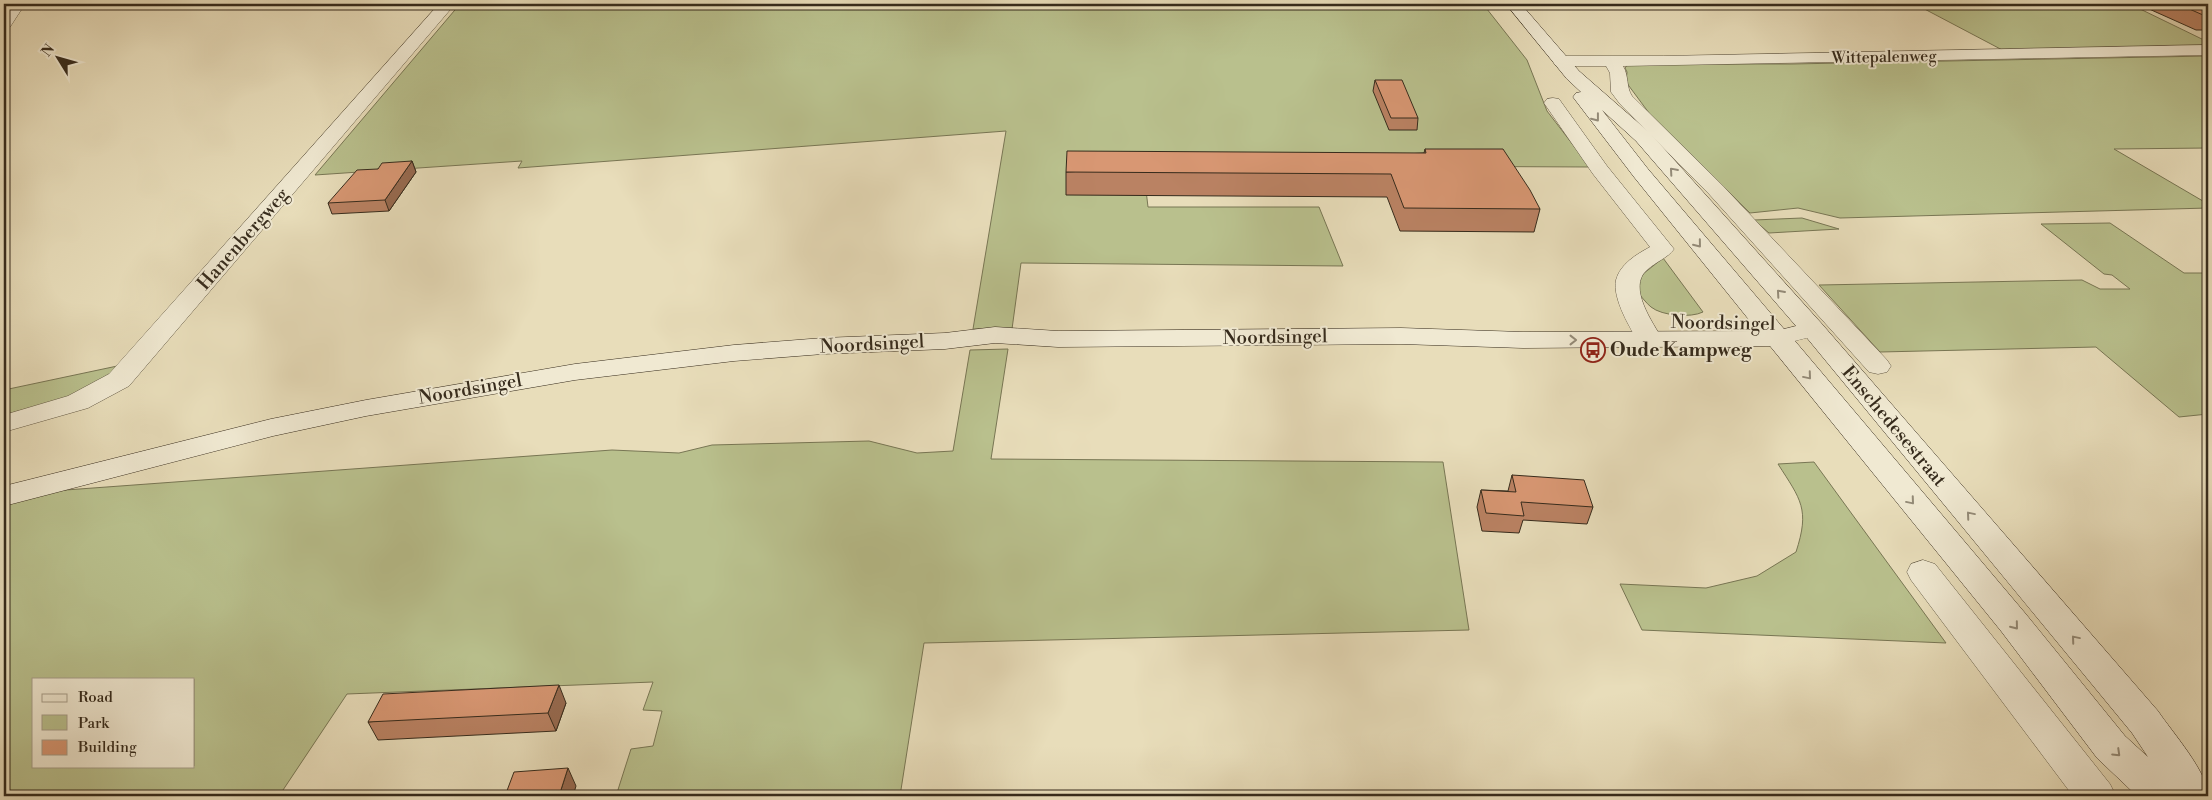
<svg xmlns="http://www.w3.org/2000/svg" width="2212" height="800" font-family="'Libre Bodoni',serif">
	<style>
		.green { fill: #b9c08d; stroke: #787654; fill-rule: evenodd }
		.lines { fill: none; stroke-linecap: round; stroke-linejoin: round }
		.street-casing { stroke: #625844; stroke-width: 1 }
		.secondary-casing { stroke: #362b1c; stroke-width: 1 }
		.street { fill: #f0e9d2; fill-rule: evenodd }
		.secondary { fill: #f0e9d2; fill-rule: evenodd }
		.wall { fill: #ba8263; stroke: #362b1c }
		.shaded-wall { fill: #976a50; stroke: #362b1c }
		.building { fill: #d89773; stroke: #362b1c }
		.oneway { stroke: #938a77 }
		.labels { text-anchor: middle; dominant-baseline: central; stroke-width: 4; stroke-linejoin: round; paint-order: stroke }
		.far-street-label { font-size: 16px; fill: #362b1c; stroke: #f0e9d2 }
		.street-label { font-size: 19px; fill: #362b1c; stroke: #f0e9d2 }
		.poi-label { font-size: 19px; font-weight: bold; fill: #362b1c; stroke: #f0e9d2; text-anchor: start }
	</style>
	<rect width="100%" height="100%" fill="#e8ddba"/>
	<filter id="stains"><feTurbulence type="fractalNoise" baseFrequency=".004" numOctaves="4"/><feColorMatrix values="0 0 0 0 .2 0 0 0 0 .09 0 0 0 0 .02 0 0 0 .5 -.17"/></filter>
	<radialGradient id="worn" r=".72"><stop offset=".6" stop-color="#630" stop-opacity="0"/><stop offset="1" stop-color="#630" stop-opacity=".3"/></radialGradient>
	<g class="green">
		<path d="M 460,4 L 1483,4 L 1527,60 L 1547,111 L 1590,167 L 1143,165 L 1148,207 L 1319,207 L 1343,266 L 1021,263 L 1012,329 L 973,329 L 1006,131 L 518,168 L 522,161 L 315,175 Z"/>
		<path d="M 1915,4 L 2135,4 L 2136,7 L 2208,42 L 2208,48 L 2008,53 Z"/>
		<path d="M 2208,56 L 2208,148 L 2114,149 L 2208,204 L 2208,208 L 1840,218 L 1798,208 L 1750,213 L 1649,113 L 1626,82 L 1627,72 L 1625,68 L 1628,64 L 1791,64 Z"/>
		<path d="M 1802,218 L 1839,229 L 1769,233 L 1754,220 Z"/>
		<path d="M 2110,223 L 2184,273 L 2208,273 L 2208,414 L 2179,417 L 2096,347 L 1880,352 L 1819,285 L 2082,280 L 2100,289 L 2130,289 L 2112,275 L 2104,274 L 2041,224 Z"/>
		<path d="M 1663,258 L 1703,312 C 1691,318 1662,316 1651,307 C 1646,303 1642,297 1637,292 L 1638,278 Z"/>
		<path d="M 1008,349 L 991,459 L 1443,462 L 1469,630 L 924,643 L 900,796 L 616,796 L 631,749 L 653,746 L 662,711 L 643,710 L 653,682 L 347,694 L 279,796 L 4,796 L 4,505 L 52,491 L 612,450 L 679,453 L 712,445 L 869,441 L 917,453 L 953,451 L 970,350 ZM 34,679 L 194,679 L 194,766 L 34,766 Z"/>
		<path d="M 122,365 L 107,381 L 81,394 L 4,415 L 4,390 Z"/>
		<path d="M 1814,462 L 1946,643 L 1642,630 L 1620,584 L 1706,588 L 1757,576 L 1796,552 C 1810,509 1801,500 1778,464 Z"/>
	</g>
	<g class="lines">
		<defs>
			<g id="street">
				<path d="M 10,4 L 25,4 L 10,27 L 4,29 L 4,12 Z"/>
				<path d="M 439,4 L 455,4 L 129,386 L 88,408 L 4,432 L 4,415 L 68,396 L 109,374 Z"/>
				<path d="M 2208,45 L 2208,55 L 1623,66 C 1629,76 1626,87 1632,96 L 1723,186 L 1887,360 L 1891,366 L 1887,372 L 1878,374 L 1869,372 L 1709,194 L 1620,104 L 1611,92 L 1610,73 L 1606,66 L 1561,66 L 1555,65 L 1553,61 L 1555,57 L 1561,56 L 1663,56 Z"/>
				<path d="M 1553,98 L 1559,99 L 1607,166 L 1674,249 C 1668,258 1655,262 1647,270 C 1627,287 1653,323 1663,340 L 1659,345 L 1650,348 L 1641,345 C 1631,331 1612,298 1616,280 C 1620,264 1637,254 1650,247 L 1593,174 L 1544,103 L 1547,99 Z"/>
				<path d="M 1923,560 L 1935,564 L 2110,784 L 2116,796 L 2073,796 L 1911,580 L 1907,572 L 1911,564 Z"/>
			</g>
			<path id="secondary" d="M 1506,4 L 1521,4 L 1579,71 L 1650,133 L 1822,324 L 2158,711 C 2172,732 2208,772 2208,796 L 2137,796 L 2097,758 L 2001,631 L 1770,346 L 1523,348 L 1401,344 L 1058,347 L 995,343 L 945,349 L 823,354 L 734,361 L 575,380 L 366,416 L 273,436 L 4,506 L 4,486 L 271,419 L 366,400 L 575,364 L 734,345 L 823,338 L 945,333 L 995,327 L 1058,331 L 1401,328 L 1523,332 L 1758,331 L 1634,177 L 1576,101 L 1573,97 L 1576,93 L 1581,92 L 1567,79 ZM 1602,110 L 1636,141 L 1796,326 L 1784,329 L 1648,169 ZM 1807,338 L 2132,733 L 2148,757 L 2125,736 L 2025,613 L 1795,341 Z"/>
		</defs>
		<use href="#street" class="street-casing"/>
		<use href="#secondary" class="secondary-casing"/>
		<use href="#street" class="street"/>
		<use href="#secondary" class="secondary"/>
	</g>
	<g class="wall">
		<path d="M 2138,4 L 2208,4 L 2208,30 L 2196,30 Z"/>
		<path d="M 1375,80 L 1418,118 L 1417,130 L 1389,130 L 1373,91 Z"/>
		<path d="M 1425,149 L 1540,209 L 1534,232 L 1400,231 L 1387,197 L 1066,195 L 1066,172 L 1424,153 Z"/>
		<path d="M 412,161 L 416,172 L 389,211 L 332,214 L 328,203 L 378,169 Z"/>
		<path d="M 1512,475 L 1593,507 L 1587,524 L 1523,520 L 1519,533 L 1482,531 L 1477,507 L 1481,490 L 1508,491 Z"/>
		<path d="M 566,703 L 556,731 L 378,740 L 368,722 Z"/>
	</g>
	<g class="shaded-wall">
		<path d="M 412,161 L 416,172 L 389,211 L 385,200 Z"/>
		<path d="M 559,685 L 566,703 L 556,731 L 548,713 Z"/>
		<path d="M 568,768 L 576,786 L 573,796 L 559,796 Z"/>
	</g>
	<g class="building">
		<path d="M 2178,4 L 2208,4 L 2208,15 L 2203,15 Z"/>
		<path d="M 1375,80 L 1402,80 L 1418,118 L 1391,118 Z"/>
		<path d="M 1425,149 L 1503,149 L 1530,190 L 1540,209 L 1404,208 L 1391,174 L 1066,172 L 1067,151 L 1426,153 Z"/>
		<path d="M 412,161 L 385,200 L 328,203 L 357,170 L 378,169 L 382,163 Z"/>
		<path d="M 1512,475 L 1584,480 L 1593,507 L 1521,502 L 1524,516 L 1486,513 L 1481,490 L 1516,492 Z"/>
		<path d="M 559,685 L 548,713 L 368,722 L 383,694 Z"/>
		<path d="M 568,768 L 559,796 L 505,796 L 514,772 Z"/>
	</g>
	<defs><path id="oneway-chevron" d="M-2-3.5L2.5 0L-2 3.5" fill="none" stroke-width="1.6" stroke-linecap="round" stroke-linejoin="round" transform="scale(1.25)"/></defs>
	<g class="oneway">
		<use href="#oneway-chevron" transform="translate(1596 118) rotate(52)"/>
		<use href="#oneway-chevron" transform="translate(1673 171) rotate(-131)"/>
		<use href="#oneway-chevron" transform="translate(1698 244) rotate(51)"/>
		<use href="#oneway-chevron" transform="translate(1780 293) rotate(-131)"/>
		<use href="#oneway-chevron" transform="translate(1573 340)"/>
		<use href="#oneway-chevron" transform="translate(1808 376) rotate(50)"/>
		<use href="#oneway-chevron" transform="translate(1911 501) rotate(50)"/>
		<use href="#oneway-chevron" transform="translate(1970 515) rotate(-130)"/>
		<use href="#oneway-chevron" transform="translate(2015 626) rotate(51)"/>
		<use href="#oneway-chevron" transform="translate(2075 639) rotate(-130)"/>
		<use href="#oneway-chevron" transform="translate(2117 753) rotate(44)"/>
	</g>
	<defs>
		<symbol id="bus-ring" viewBox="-11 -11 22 22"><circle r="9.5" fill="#f0e9d2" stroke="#8f2418" stroke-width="1.5"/><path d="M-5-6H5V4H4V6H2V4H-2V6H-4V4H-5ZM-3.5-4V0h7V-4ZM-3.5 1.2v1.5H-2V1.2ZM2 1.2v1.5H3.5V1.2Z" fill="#8f2418"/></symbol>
	</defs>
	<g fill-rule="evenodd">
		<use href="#bus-ring" x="1579" y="336" width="28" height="28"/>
	</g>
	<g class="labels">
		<g class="far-street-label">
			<text transform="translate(1884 57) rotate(-1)">Wittepalenweg</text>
		</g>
		<g class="street-label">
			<text transform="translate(243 239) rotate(-49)">Hanenbergweg</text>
			<text transform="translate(1723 323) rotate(1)">Noordsingel</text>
			<text transform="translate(1275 337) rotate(-1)">Noordsingel</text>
			<text transform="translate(872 344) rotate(-3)">Noordsingel</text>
			<text transform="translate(470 389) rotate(-10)">Noordsingel</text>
			<text transform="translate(1894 426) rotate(50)">Enschedesestraat</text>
		</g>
		<g class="poi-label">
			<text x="1610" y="350">Oude Kampweg</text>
		</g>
	</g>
	<rect width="2212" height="800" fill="none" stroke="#e8ddba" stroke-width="20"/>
	<rect x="5" y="5" width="2202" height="790" fill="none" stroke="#362b1c" stroke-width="2.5"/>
	<rect x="10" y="10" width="2192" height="780" fill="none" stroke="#362b1c"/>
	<rect x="32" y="678" width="162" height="90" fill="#f0e9d2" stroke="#a69d89"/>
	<rect x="42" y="694" width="25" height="8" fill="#f0e9d2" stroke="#a69d89"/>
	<text x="78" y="702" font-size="15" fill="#362b1c">Road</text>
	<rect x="42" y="715" width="25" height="15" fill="#b9c08d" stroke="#a69d89"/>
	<text x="78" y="728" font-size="15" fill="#362b1c">Park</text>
	<rect x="42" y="740" width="25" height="15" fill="#d89773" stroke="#a69d89"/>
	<text x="78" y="752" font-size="15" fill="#362b1c">Building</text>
	<g transform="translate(58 58) rotate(307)" stroke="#f0e9d2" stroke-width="4" paint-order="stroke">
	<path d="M0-4L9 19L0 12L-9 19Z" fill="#362b1c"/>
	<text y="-8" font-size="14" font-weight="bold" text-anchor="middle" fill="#362b1c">N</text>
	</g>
	<rect width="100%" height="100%" filter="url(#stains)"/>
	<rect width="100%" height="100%" fill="url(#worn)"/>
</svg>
